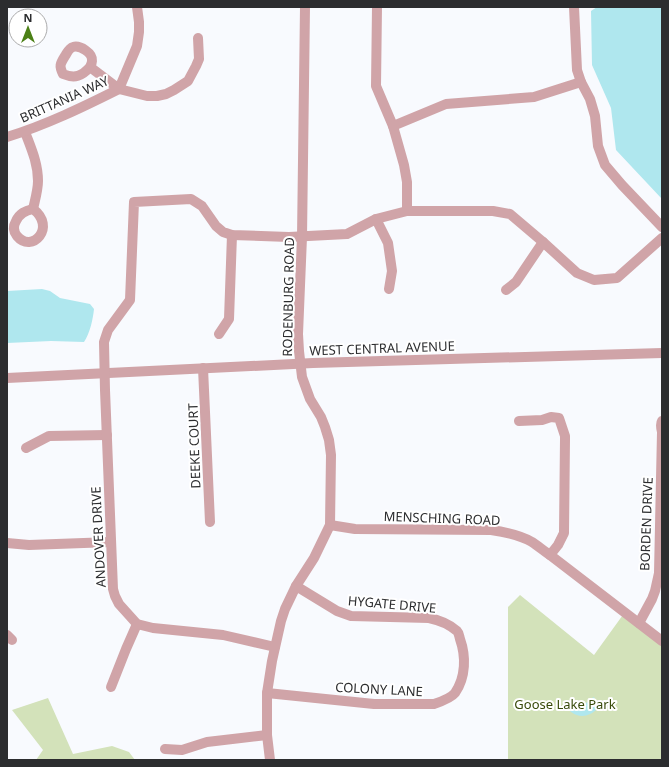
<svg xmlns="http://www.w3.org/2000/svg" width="669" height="767" font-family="'Noto Sans',sans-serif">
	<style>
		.green { fill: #d3e2ba }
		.water { fill: #afe7ee }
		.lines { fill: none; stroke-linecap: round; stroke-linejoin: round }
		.minor { stroke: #d0a4a8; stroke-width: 10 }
		.labels { text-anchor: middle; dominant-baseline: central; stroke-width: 4; stroke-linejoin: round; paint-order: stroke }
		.street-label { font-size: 13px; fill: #2c2d2f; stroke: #fff }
		.park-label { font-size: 13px; fill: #384a0a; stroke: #fff }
	</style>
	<rect width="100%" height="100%" fill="#f8fafe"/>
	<g class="green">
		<path d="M 520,595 L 594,655 L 625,612 L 662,641 L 662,760 L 508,760 L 508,607 Z"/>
		<path d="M 48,698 L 73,754 L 112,746 L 129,752 L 135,760 L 36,760 L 43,750 L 12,710 Z"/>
	</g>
	<g class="water">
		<path d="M 597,7 L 662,7 L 662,199 L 616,150 L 611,108 L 592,65 L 591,11 Z"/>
		<path d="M 42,289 L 50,291 L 60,298 L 90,304 L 94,309 C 93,319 90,333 84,342 L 51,341 L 7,343 L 7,291 Z"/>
		<path d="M 594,697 L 597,704 L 598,708 C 586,721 571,717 564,703 L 565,701 C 571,701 579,707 586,703 C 589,702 590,699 594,697 Z"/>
	</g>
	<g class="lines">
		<g class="minor">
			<path d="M 377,7 L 376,86 L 393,126 L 404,165 L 407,182 L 407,211"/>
			<path d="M 574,7 L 577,70 L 581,82 L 590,99 L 595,116 L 598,146 L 605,165 L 622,185 L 662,227"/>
			<path d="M 90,67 C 82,76 75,79 63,74 C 59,66 60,64 65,56 C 67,53 69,48 73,47 C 80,45 93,53 92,61 C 92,63 91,65 90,67 L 119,89 L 147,96 L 157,96 L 166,94 L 174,90 L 188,81 L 196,66 L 199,59 L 198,38"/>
			<path d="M 393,126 L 446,104 L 534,97 L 581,82"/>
			<path d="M 25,132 C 31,148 38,163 38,181 C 38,190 35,200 33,209"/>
			<path d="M 7,137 C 46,125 83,107 119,89 L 137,46 L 139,32 L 139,22 L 137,7"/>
			<path d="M 33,209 C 57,227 32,254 17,236 C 13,231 13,226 16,221 C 20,213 25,211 33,209 Z"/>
			<path d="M 376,219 L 388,243 L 392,271 L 389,289"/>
			<path d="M 506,290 L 516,282 L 543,242"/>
			<path d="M 219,334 L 229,319 L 232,235"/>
			<path d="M 203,368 L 210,522"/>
			<path d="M 7,378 L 313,363 L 662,353"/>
			<path d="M 519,421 L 542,420 L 551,417 L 559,418 L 565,436 L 565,439 L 564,533 L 558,545 L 550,555"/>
			<path d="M 26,448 L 49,436 L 107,435"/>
			<path d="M 330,525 L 355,529 L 491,530 C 505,532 520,535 532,542 C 538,546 544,551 550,555 L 662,641"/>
			<path d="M 7,543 L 29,545 L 111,542"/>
			<path d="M 639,623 L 652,599 L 655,591 L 659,573 L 662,432 C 661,428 660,424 662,421"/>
			<path d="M 7,635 L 12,640"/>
			<path d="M 275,647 L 223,635 L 153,628 L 137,624 L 119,604 L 115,596 L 113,589 L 105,390 L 104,342 L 108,330 L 130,300 L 134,202 L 191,199 L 202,206 L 216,226 L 223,232 L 232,235 L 289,237 L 347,234 L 376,219 L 407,211 L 493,211 L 510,214 L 543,242 L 577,273 L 594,280 L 617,278 L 662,238"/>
			<path d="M 111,687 L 126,649 L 137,624"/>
			<path d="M 267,693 L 374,704 L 434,704 C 440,702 451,698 455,693 C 466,677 466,656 460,639 C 459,636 459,633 457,631 C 449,624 439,620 429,618 L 351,616 L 337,611 L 296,586"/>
			<path d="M 165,749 L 182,750 L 207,742 L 267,735"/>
			<path d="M 270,760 L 267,735 L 267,693 L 272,661 L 281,621 L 285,609 L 296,586 L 314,558 L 330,525 L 331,455 L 329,440 L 325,427 L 321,417 L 310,399 L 302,377 L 299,351 L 298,334 L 302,237 L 305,7"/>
		</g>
	</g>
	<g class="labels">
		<g class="street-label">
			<text transform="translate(64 99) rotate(-24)">BRITTANIA WAY</text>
			<text transform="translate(288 297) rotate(-89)">RODENBURG ROAD</text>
			<text transform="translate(382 348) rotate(-2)">WEST CENTRAL AVENUE</text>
			<text transform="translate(194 446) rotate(-92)">DEEKE COURT</text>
			<text transform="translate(442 518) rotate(2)">MENSCHING ROAD</text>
			<text transform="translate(646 524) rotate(-88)">BORDEN DRIVE</text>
			<text transform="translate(98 537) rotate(-93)">ANDOVER DRIVE</text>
			<text transform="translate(392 604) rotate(5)">HYGATE DRIVE</text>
			<text transform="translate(379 689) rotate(3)">COLONY LANE</text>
		</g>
		<g class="park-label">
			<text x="565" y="704">Goose Lake Park</text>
		</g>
	</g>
	<rect width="669" height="767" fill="none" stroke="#2c2d2f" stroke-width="16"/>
	<g transform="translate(28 28)"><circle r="19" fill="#ffffff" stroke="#ababac"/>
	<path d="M0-3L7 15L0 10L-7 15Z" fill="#4b8016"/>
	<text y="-6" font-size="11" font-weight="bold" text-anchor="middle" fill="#2c2d2f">N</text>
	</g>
</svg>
